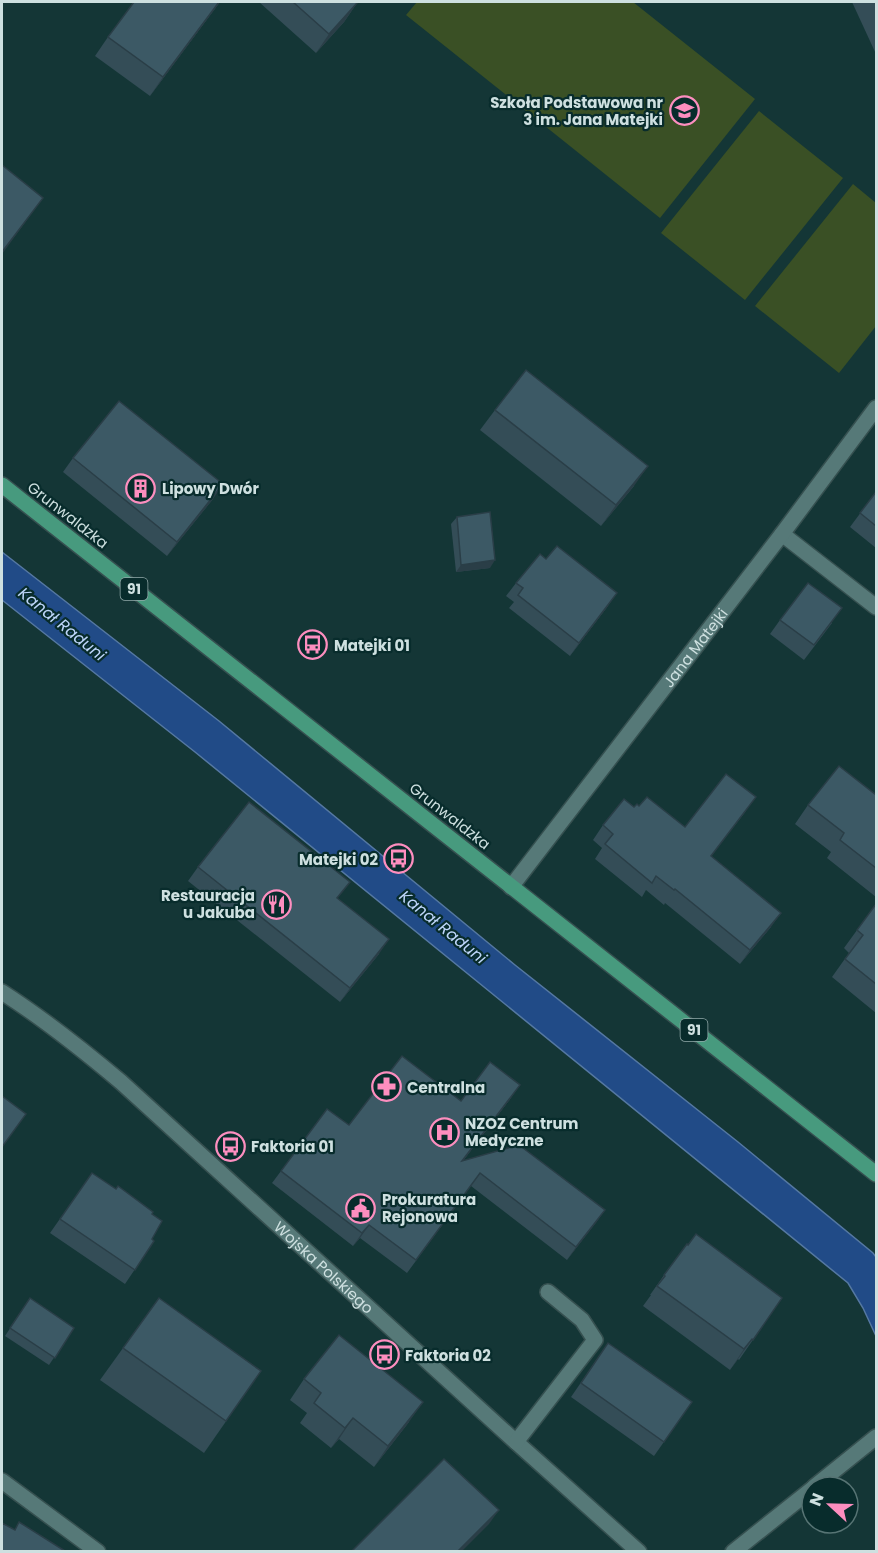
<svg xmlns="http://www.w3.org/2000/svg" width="878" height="1553" font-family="Poppins,sans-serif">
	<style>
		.green { fill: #3a5025 }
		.water { fill: #214b87; stroke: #5578a2; stroke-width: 1.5 }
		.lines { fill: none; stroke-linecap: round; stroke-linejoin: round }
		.minor-casing { stroke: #365050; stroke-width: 18 }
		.major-casing { stroke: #365050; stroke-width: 18 }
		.minor { stroke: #567978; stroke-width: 15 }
		.major { stroke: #479a7e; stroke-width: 15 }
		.wall { fill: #344d57 }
		.shaded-wall { fill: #2a3e47 }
		.building { fill: #3c5965; stroke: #2a3e47; stroke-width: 1.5 }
		.labels { text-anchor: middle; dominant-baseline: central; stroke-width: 4.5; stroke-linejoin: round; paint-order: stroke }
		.shield { fill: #082c2c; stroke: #93aaaa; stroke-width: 1.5 }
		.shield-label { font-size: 14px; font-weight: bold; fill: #cee0e0 }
		.poi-label { font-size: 15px; font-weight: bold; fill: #cee0e0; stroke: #082c2c; text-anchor: start }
		.street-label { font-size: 15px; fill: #cee0e0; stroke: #082c2c }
		.water-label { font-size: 16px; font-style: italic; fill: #bdd5f9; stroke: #082c2c }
	</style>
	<rect width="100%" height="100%" fill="#143636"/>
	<g class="green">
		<path d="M 417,2 L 633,2 L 755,99 L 660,218 L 406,15 Z"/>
		<path d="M 759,111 L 843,178 L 745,300 L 661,233 Z"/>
		<path d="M 853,184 L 876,203 L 876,326 L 839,373 L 755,306 Z"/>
	</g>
	<path class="water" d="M 2,552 L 219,721 L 515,965 L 738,1142 L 873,1253 L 876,1257 L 876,1336 L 863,1308 L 848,1283 L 195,752 L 2,600 Z"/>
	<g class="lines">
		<defs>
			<g id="minor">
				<path d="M 782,534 L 876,607"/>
				<path id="s1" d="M 511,887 L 782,534 L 876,408"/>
				<path id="s2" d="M 2,992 C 44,1019 83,1050 121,1082 L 516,1442 L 639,1552"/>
				<path d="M 516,1442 L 595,1340 L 582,1320 L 548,1292"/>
				<path d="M 2,1481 L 98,1552"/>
				<path d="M 814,1487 L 876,1437"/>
				<path d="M 733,1552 L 812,1489"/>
			</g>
			<path id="major" d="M 2,485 L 876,1174"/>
		</defs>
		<use href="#minor" class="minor-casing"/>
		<use href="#major" class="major-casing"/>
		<use href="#minor" class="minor"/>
		<use href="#major" class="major"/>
	</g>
	<g class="wall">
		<path d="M 220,2 L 150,96 L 95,56 L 108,37 Z"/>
		<path d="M 259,2 L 356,2 L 357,3 L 344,22 L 316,53 Z"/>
		<path d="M 852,2 L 876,2 L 876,54 Z"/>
		<path d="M 495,410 L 634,486 L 601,526 L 480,430 Z"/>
		<path d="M 73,458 L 213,499 L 167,556 L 63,472 Z"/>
		<path d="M 876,492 L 876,548 L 850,527 Z"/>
		<path d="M 457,517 L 490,568 L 456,572 L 451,524 Z"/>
		<path d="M 546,559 L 608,606 L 570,656 L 509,608 L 514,602 L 506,596 L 516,583 Z"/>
		<path d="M 780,620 L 832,623 L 804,660 L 770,634 Z"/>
		<path d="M 876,792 L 876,897 L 827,858 L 831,852 L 795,824 L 808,805 L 875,794 Z"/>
		<path d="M 634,807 L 685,827 L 746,811 L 711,856 L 771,927 L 740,964 L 665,903 L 664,905 L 646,890 L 642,897 L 595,859 L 602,848 L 593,840 L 603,825 Z"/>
		<path d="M 198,867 L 338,899 L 379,954 L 340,1002 L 188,881 Z"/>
		<path d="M 876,904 L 876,1013 L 832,977 L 849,953 L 844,948 Z"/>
		<path d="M 511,1098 L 463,1161 L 605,1210 L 567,1260 L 471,1186 L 407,1273 L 360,1238 L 353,1246 L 272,1183 L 281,1171 L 349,1125 L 461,1101 Z"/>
		<path d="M 92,1173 L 152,1214 L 152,1239 L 154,1241 L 125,1284 L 50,1233 Z"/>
		<path d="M 664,1275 L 782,1298 L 739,1360 L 738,1359 L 730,1370 L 643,1306 L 651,1295 L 650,1295 Z"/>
		<path d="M 30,1298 L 74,1328 L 49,1365 L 5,1336 Z"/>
		<path d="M 608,1343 L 692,1402 L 654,1456 L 571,1397 Z"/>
		<path d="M 123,1348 L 261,1371 L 204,1453 L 100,1380 Z"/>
		<path d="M 304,1379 L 409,1422 L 374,1467 L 339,1439 L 331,1448 L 300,1423 L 307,1413 L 290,1400 Z"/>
	</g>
	<g class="shaded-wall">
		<path d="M 219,2 L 220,2 L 150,96 L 163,77 Z"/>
		<path d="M 357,3 L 344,22 L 316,53 L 329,34 Z"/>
		<path d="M 43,198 L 27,220 L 2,254 L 2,252 Z"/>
		<path d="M 648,466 L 634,486 L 601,526 L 616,505 Z"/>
		<path d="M 223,484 L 213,499 L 167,556 L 177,542 Z"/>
		<path d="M 495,560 L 490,568 L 456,572 L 461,565 Z"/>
		<path d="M 617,593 L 608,606 L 570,656 L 579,643 Z"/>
		<path d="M 781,913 L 771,927 L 740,964 L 750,950 Z"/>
		<path d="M 389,939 L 379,954 L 340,1002 L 350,988 Z"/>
		<path d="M 520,1085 L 511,1098 L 453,1174 L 462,1161 Z"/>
		<path d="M 605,1210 L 596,1223 L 567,1260 L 576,1247 Z"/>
		<path d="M 369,1225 L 360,1238 L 353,1246 L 362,1233 Z"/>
		<path d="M 752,1339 L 738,1359 L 730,1370 L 744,1349 Z"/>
		<path d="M 423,1402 L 409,1422 L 374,1467 L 388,1446 Z"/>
		<path d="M 353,1418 L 339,1439 L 331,1448 L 345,1428 Z"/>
		<path d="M 499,1510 L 489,1524 L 462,1551 L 458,1551 Z"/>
	</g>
	<g class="building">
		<path d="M 134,2 L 219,2 L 163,77 L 108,37 Z"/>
		<path d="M 293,2 L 356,2 L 357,3 L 329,34 Z"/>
		<path d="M 2,165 L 43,198 L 2,252 Z"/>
		<path d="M 526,370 L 648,466 L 616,505 L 495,410 Z"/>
		<path d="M 119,401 L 223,484 L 177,542 L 73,458 Z"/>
		<path d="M 876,492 L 876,526 L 860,513 Z"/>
		<path d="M 490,512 L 495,560 L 461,565 L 457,517 Z"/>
		<path d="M 557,546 L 617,593 L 579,643 L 518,595 L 523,588 L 516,583 L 540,554 L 546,559 Z"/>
		<path d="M 808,583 L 842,608 L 814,645 L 780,620 Z"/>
		<path d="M 839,766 L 875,794 L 876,792 L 876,868 L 840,840 L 844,833 L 808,805 Z"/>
		<path d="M 726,774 L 756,797 L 711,856 L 781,913 L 750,950 L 675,889 L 674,890 L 656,876 L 652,883 L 605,844 L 613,834 L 603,825 L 624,799 L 634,807 L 637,804 L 639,806 L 647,797 L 685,827 Z"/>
		<path d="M 249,802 L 350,882 L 337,898 L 389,939 L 350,988 L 198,867 Z"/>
		<path d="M 876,904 L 876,984 L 845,959 L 863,935 L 857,930 Z"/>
		<path d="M 402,1056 L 461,1101 L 490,1062 L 520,1085 L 462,1161 L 519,1145 L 605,1210 L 576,1247 L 480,1173 L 416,1260 L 369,1225 L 362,1233 L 281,1171 L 327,1109 L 349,1125 Z"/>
		<path d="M 2,1096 L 26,1114 L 2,1147 Z"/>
		<path d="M 92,1173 L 116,1189 L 118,1186 L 153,1212 L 152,1214 L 162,1221 L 152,1239 L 154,1241 L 135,1270 L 60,1219 Z"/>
		<path d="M 696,1234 L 782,1298 L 753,1340 L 752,1339 L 744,1349 L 657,1286 L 665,1276 L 664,1275 L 687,1244 L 688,1245 Z"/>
		<path d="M 30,1298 L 74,1328 L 55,1358 L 10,1328 Z"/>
		<path d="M 159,1298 L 261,1371 L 226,1421 L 123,1348 Z"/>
		<path d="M 339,1335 L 423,1402 L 388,1446 L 353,1418 L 345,1428 L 314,1403 L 321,1393 L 304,1379 Z"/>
		<path d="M 608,1343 L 692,1402 L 664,1442 L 581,1383 Z"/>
		<path d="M 444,1459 L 499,1510 L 458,1551 L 352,1551 Z"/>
		<path d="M 19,1522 L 65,1551 L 2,1551 L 2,1523 L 15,1530 Z"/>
	</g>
	<defs>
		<symbol id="school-ring" viewBox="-11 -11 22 22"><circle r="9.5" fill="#082c2c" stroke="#fd8ebf" stroke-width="1.5"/><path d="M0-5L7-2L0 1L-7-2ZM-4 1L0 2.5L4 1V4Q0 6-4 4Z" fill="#fd8ebf"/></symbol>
		<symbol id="building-ring" viewBox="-11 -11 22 22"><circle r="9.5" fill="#082c2c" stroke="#fd8ebf" stroke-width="1.5"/><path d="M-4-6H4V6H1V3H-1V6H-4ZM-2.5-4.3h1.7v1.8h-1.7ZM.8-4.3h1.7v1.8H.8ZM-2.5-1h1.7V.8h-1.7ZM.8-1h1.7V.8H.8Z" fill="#fd8ebf"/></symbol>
		<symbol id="bus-ring" viewBox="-11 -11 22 22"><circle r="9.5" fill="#082c2c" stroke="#fd8ebf" stroke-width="1.5"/><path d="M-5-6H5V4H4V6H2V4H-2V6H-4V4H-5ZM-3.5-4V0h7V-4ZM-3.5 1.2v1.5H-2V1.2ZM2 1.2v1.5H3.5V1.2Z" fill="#fd8ebf"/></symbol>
		<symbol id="restaurant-ring" viewBox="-11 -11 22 22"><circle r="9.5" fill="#082c2c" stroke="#fd8ebf" stroke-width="1.5"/><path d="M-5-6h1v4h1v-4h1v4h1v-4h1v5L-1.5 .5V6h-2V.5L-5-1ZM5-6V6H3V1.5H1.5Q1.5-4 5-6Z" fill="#fd8ebf"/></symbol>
		<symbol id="pharmacy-ring" viewBox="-11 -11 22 22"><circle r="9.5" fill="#082c2c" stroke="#fd8ebf" stroke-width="1.5"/><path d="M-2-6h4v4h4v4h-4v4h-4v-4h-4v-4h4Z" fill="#fd8ebf"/></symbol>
		<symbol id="hospital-ring" viewBox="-11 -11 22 22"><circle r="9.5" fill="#082c2c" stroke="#fd8ebf" stroke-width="1.5"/><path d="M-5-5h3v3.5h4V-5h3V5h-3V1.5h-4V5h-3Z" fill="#fd8ebf"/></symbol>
		<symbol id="civic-ring" viewBox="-11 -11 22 22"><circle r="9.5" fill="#082c2c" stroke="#fd8ebf" stroke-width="1.5"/><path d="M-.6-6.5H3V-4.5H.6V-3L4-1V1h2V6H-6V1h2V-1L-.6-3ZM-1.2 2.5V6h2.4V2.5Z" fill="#fd8ebf"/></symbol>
	</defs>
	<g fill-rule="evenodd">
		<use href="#school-ring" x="668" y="94" width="33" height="33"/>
		<use href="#building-ring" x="124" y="472" width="33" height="33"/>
		<use href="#bus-ring" x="296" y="628" width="33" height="33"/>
		<use href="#bus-ring" x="382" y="842" width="33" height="33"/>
		<use href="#restaurant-ring" x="260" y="888" width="33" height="33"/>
		<use href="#pharmacy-ring" x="370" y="1070" width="33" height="33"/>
		<use href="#hospital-ring" x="428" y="1116" width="33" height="33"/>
		<use href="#bus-ring" x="214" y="1130" width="33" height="33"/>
		<use href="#civic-ring" x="344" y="1192" width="33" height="33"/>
		<use href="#bus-ring" x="368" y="1338" width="33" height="33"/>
	</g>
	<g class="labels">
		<g class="shield">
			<rect x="120.5" y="578" width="27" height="22" rx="4.5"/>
			<rect x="680.5" y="1019" width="27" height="22" rx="4.5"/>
		</g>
		<g class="shield-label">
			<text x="134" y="589">91</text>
			<text x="694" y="1030">91</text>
		</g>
		<g class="poi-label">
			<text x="663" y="102" text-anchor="end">Szkoła Podstawowa nr<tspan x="663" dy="17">3 im. Jana Matejki</tspan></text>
			<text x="162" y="488">Lipowy Dwór</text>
			<text x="334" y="645">Matejki 01</text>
			<text x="378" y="859" text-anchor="end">Matejki 02</text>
			<text x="255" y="895" text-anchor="end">Restauracja<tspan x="255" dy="17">u Jakuba</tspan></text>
			<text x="407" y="1087">Centralna</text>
			<text x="465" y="1123">NZOZ Centrum<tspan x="465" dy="17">Medyczne</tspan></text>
			<text x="251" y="1146">Faktoria 01</text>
			<text x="382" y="1199">Prokuratura<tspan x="382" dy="17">Rejonowa</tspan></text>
			<text x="405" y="1355">Faktoria 02</text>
		</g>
		<g class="street-label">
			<text transform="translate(68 515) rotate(38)">Grunwaldzka</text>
			<text stroke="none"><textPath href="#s1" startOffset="302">Jana Matejki</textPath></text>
			<text transform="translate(450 816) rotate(38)">Grunwaldzka</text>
			<text stroke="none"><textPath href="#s2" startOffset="424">Wojska Polskiego</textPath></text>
		</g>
		<g class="water-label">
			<text transform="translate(62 624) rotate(39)">Kanał Raduni</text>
			<text transform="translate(443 927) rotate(39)">Kanał Raduni</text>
		</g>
	</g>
	<rect width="878" height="1553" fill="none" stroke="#cee0e0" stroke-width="6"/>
	<g transform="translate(830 1505) rotate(292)"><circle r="28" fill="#082c2c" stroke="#577474" stroke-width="1.5"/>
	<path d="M0-4.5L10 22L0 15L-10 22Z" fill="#fd8ebf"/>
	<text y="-9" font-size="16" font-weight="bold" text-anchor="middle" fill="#cee0e0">N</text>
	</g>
</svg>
